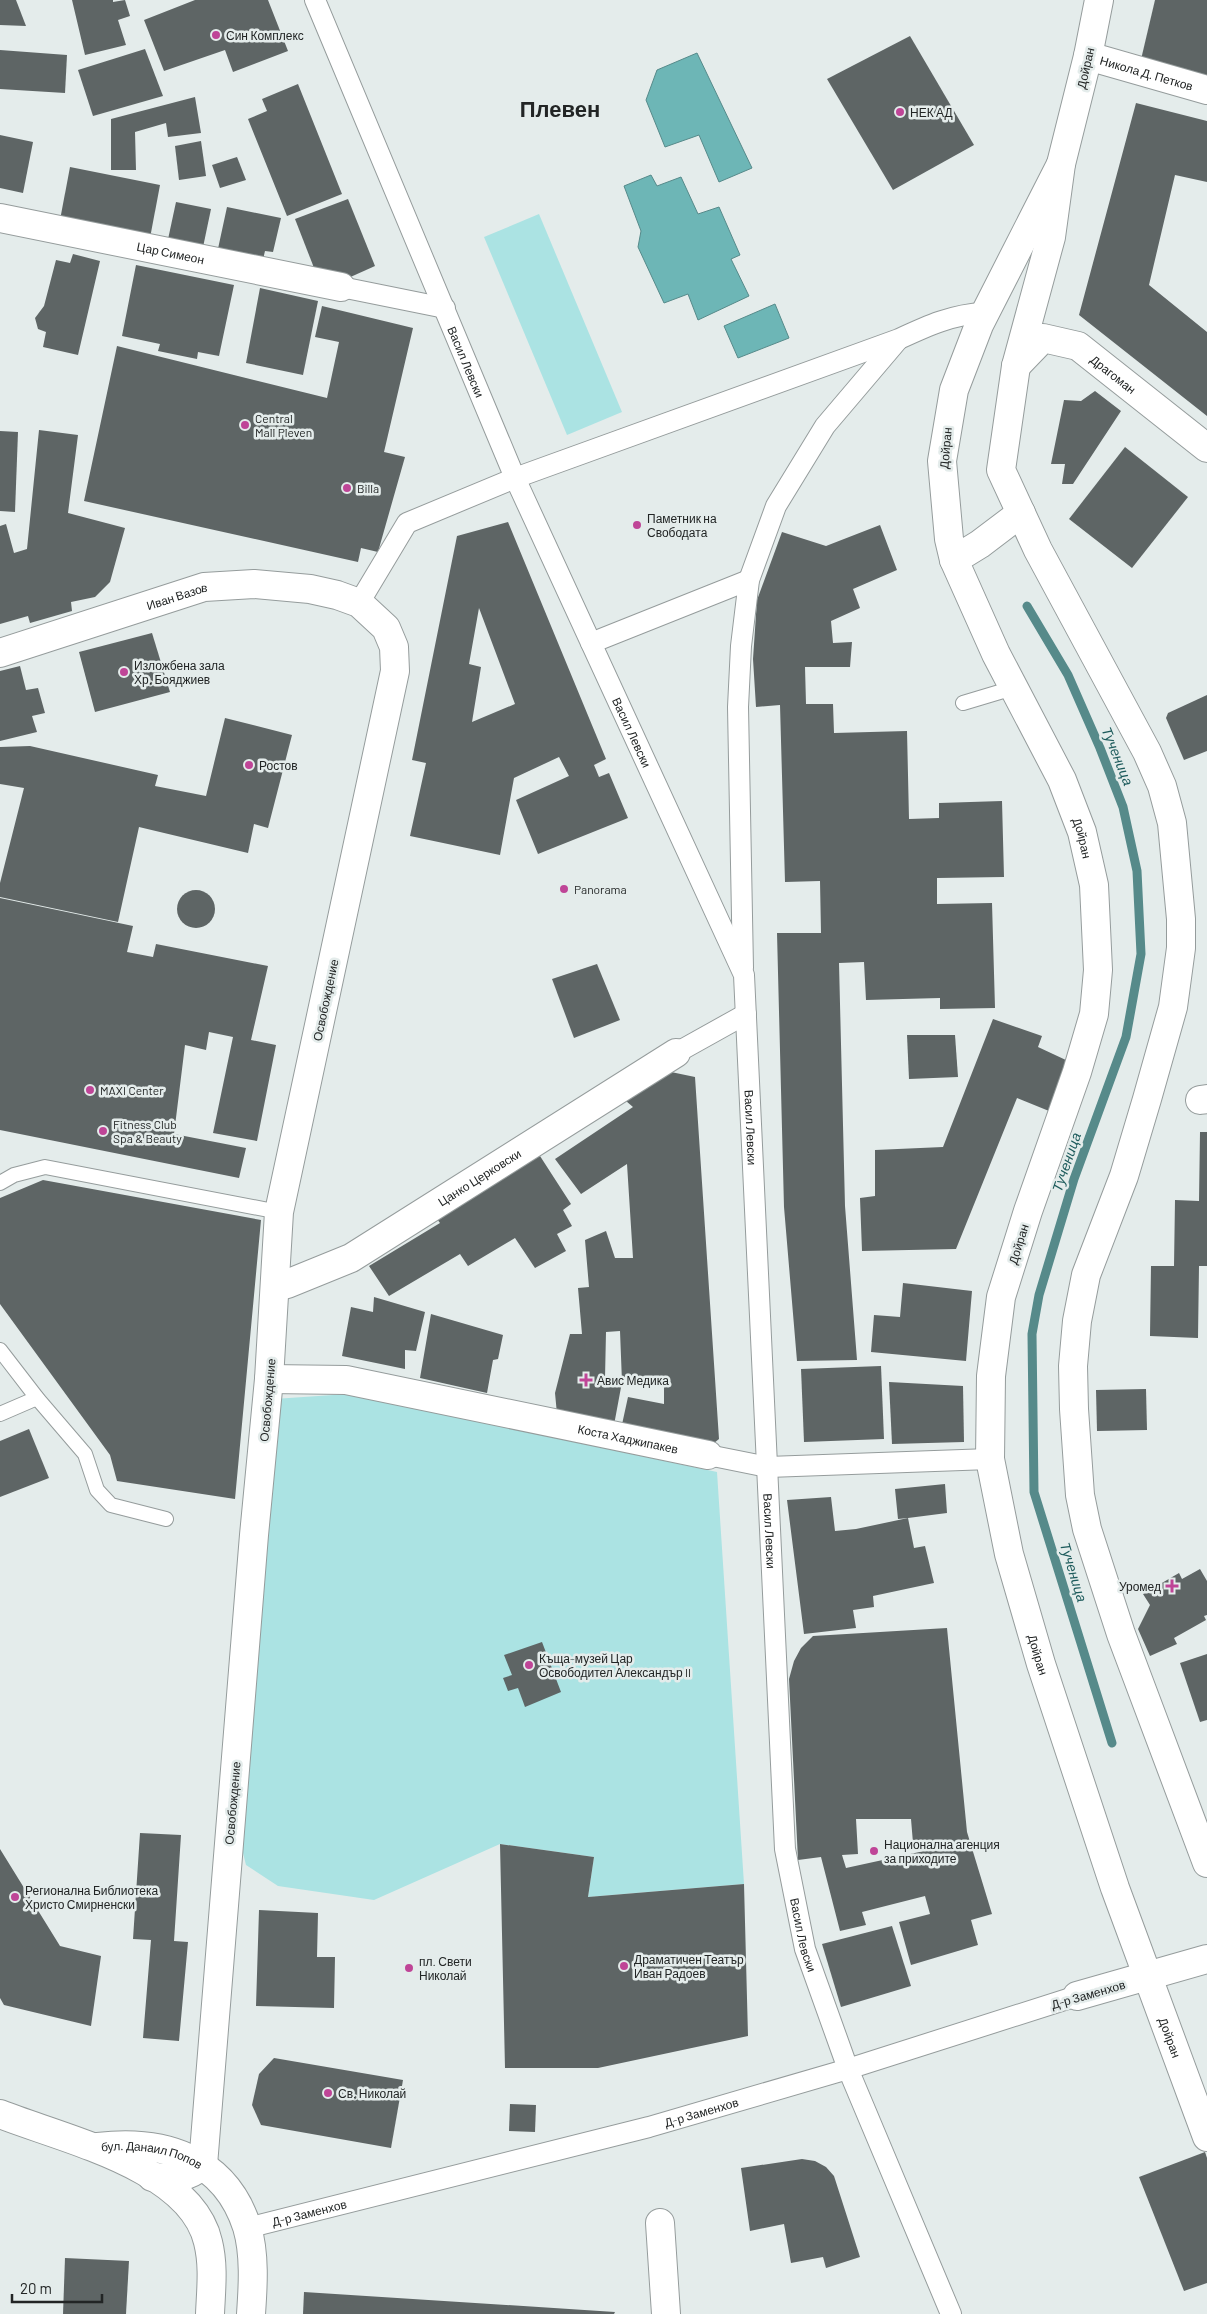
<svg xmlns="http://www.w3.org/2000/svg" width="1207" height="2314" font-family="Barlow,sans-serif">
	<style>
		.green { fill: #abe3e3 }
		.water { fill: #6db6b6; stroke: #568a8a }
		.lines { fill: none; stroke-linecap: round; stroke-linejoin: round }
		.stream { stroke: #568a8a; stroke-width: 9 }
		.building { fill: #5e6565; fill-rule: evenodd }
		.service-casing { stroke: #959c9c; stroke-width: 16 }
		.pedestrian-casing { stroke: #959c9c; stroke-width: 22 }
		.minor-casing { stroke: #959c9c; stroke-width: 30 }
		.tertiary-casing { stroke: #959c9c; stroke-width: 30 }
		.secondary-casing { stroke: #959c9c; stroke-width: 30 }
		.service { stroke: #fff; stroke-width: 14 }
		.pedestrian { stroke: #fff; stroke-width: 20 }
		.minor { stroke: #fff; stroke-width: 28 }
		.tertiary { stroke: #fff; stroke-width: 28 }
		.secondary { stroke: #fff; stroke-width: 28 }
		.poi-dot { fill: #bf4597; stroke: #e4eceb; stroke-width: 2 }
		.labels { text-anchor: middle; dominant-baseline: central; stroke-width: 5; stroke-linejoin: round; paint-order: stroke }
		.poi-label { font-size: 12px; fill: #222525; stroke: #e4eceb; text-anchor: start }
		.street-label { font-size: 12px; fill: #222525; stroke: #e4eceb }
		.water-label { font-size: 14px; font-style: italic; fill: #1c5a5b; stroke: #e4eceb }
		.town-label { font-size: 22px; font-weight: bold; fill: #222525; stroke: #e4eceb }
	</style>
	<rect width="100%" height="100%" fill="#e4eceb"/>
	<g class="green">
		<path d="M 539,214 L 622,412 L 567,435 L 484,237 Z"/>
		<path d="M 348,1394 L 717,1472 L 744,1884 L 588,1897 L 594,1857 L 500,1844 L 374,1900 L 278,1886 L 246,1865 L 238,1833 L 259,1400 Z"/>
	</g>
	<g class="water">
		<path d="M 697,53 L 752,168 L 719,182 L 699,135 L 665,147 L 646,100 L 657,70 Z"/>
		<path d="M 651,175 L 657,186 L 681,177 L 698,214 L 719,207 L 740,255 L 731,259 L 749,296 L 698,320 L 688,294 L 664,303 L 638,247 L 641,231 L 624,186 Z"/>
		<path d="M 775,304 L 789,338 L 738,358 L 724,326 Z"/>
	</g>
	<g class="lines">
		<path class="stream" d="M 1027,606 L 1068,675 L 1100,748 L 1123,807 L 1137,871 L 1141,954 L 1126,1037 L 1074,1179 L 1039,1295 L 1032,1334 L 1034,1492 L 1112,1743"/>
	</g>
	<g class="building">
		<path d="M 0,0 L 16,0 L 26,26 L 0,25 Z"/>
		<path d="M 72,0 L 113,0 L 113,2 L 125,0 L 130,16 L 118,20 L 126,45 L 85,55 Z"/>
		<path d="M 195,0 L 268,0 L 288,51 L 233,72 L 225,50 L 164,71 L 144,20 Z"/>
		<path d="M 1155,0 L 1207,0 L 1207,85 L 1139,68 Z"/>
		<path d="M 910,36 L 974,145 L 893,190 L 827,79 Z"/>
		<path d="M 145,49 L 163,96 L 93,116 L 78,70 Z"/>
		<path d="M 0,50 L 67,55 L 65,93 L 0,89 Z"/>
		<path d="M 298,84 L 342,194 L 287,216 L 248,119 L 267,111 L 262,99 Z"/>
		<path d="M 195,97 L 201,133 L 168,137 L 166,123 L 135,132 L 136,170 L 111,170 L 111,119 Z"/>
		<path d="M 1136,103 L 1207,121 L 1207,182 L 1175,175 L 1149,285 L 1207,332 L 1207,416 L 1079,315 Z"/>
		<path d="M 0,135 L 33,142 L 23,193 L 0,188 Z"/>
		<path d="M 201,141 L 206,176 L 179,180 L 175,146 Z"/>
		<path d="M 237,157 L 246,180 L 220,188 L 212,165 Z"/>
		<path d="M 70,167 L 160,185 L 150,238 L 60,220 Z"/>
		<path d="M 348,199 L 375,266 L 346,279 L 316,273 L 295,219 Z"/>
		<path d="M 176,202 L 211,209 L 202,252 L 167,244 Z"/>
		<path d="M 227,207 L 281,218 L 273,252 L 265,251 L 261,268 L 216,258 Z"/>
		<path d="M 73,254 L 100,261 L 78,355 L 43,347 L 46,332 L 38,329 L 35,318 L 44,306 L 56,260 L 70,263 Z"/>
		<path d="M 136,265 L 234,285 L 219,356 L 198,352 L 197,359 L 158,351 L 160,344 L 122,336 Z"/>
		<path d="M 260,288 L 318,301 L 303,375 L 246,363 Z"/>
		<path d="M 322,306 L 413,328 L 384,452 L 405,457 L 378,552 L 361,548 L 358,562 L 84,501 L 117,346 L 327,398 L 339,342 L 315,337 Z"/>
		<path d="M 1095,391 L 1121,411 L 1073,484 L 1062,484 L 1065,464 L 1051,464 L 1064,400 L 1081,401 Z"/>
		<path d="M 39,430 L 78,435 L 68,513 L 125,528 L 110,582 L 95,597 L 71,602 L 72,611 L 30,623 L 28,616 L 0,624 L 0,526 L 6,524 L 14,553 L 27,549 Z"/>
		<path d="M 0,431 L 18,432 L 15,512 L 0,511 Z"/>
		<path d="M 1125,447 L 1188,497 L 1132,568 L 1069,519 Z"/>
		<path d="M 508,522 L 606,759 L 594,765 L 599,777 L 609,773 L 628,818 L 538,854 L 516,800 L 569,776 L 559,757 L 514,778 L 500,855 L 410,836 L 426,763 L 412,760 L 457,536 ZM 479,608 L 515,704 L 472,722 L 481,667 L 469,664 Z"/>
		<path d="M 880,525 L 897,570 L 853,589 L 860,608 L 831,621 L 833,643 L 852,642 L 850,667 L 805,667 L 806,704 L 833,704 L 834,733 L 907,731 L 909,819 L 939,818 L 939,803 L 1002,801 L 1004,877 L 937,878 L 937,904 L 992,903 L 995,1008 L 940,1009 L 940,998 L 866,1000 L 864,962 L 839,963 L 845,1206 L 857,1360 L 797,1361 L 784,1207 L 777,933 L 821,933 L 820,881 L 785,882 L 780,705 L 756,707 L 753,659 L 757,600 L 782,532 L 826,546 Z"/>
		<path d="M 152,633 L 170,692 L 95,712 L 79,652 Z"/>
		<path d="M 20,666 L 26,690 L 38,688 L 45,713 L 32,716 L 37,732 L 0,741 L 0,671 Z"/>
		<path d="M 1207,695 L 1207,751 L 1184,760 L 1166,718 L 1168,713 Z"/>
		<path d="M 225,718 L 292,735 L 268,828 L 254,824 L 248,853 L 139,827 L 118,922 L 0,897 L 0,883 L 24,788 L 0,784 L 0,747 L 30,746 L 158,775 L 155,786 L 206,796 Z"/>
		<circle cx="196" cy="909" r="19"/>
		<path d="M 0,898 L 133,926 L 127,952 L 153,957 L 156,944 L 268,966 L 251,1040 L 276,1045 L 257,1141 L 213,1133 L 233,1037 L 209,1032 L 206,1050 L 185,1045 L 174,1134 L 246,1148 L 239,1178 L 0,1130 Z"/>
		<path d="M 597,964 L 620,1020 L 574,1038 L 552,979 Z"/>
		<path d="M 993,1019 L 1042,1036 L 1038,1047 L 1068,1061 L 1049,1111 L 1017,1098 L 956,1249 L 862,1251 L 860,1198 L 875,1196 L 875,1150 L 943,1147 Z"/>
		<path d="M 907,1035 L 955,1035 L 958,1077 L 909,1079 Z"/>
		<path d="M 671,1072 L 695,1077 L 719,1439 L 709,1447 L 621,1429 L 628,1397 L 664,1404 L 664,1380 L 622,1382 L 620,1331 L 606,1332 L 605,1378 L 622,1382 L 614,1425 L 557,1414 L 555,1393 L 570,1334 L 582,1334 L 578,1288 L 589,1287 L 585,1240 L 606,1231 L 615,1258 L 633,1258 L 627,1164 L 581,1194 L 555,1159 L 633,1107 L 626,1101 Z"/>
		<path d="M 1200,1132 L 1207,1132 L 1207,1266 L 1199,1266 L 1198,1338 L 1150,1336 L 1151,1266 L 1174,1266 L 1175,1200 L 1199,1201 Z"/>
		<path d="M 540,1156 L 571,1204 L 563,1210 L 572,1226 L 557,1234 L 566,1251 L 535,1268 L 515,1238 L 468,1266 L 460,1254 L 389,1296 L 369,1266 L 440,1223 L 437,1219 L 484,1188 Z"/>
		<path d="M 43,1180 L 261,1220 L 235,1499 L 117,1481 L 110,1455 L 0,1304 L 0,1198 Z"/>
		<path d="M 903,1283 L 972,1291 L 966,1361 L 871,1352 L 874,1315 L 900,1317 Z"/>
		<path d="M 374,1297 L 425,1312 L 416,1351 L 405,1350 L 405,1369 L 342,1356 L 351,1307 L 373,1312 Z"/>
		<path d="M 431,1314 L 503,1335 L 498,1359 L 493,1360 L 487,1393 L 420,1378 Z"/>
		<path d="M 881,1366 L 884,1439 L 804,1442 L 801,1369 Z"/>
		<path d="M 889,1382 L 963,1386 L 964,1442 L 892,1444 Z"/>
		<path d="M 1146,1389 L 1147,1430 L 1097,1431 L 1096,1390 Z"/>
		<path d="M 29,1429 L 49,1478 L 0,1497 L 0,1441 Z"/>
		<path d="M 945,1484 L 947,1513 L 908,1518 L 914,1548 L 925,1546 L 934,1583 L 873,1596 L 874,1607 L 853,1610 L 856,1628 L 804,1634 L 787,1500 L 831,1497 L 835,1531 L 856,1529 L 908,1518 L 898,1519 L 895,1489 Z"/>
		<path d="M 1200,1569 L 1207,1581 L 1207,1615 L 1204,1616 L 1206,1620 L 1174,1638 L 1177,1644 L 1150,1656 L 1138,1629 L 1150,1605 L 1143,1594 L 1179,1573 L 1182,1579 Z"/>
		<path d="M 947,1628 L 967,1832 L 992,1914 L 971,1920 L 978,1945 L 911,1965 L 899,1922 L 930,1914 L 925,1896 L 862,1912 L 866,1925 L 840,1931 L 821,1857 L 798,1860 L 789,1679 L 794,1661 L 801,1648 L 813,1636 ZM 856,1819 L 911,1819 L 913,1843 L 924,1851 L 846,1868 L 842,1855 L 858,1854 Z"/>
		<path d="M 542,1642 L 561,1692 L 525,1707 L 518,1688 L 508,1691 L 503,1678 L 512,1675 L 504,1655 Z"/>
		<path d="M 1207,1654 L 1207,1720 L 1200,1722 L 1180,1663 Z"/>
		<path d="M 140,1833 L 181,1835 L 174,1941 L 188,1942 L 179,2041 L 143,2038 L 151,1940 L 133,1939 Z"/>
		<path d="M 500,1844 L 594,1857 L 588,1897 L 744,1884 L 748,2036 L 598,2068 L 505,2068 Z"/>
		<path d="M 0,1849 L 60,1946 L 101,1956 L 91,2026 L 4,2005 L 0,1998 Z"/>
		<path d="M 259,1910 L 318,1913 L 317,1957 L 335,1957 L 334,2008 L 256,2006 Z"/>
		<path d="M 892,1926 L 911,1986 L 841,2007 L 822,1944 Z"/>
		<path d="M 274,2058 L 403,2080 L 391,2148 L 261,2125 L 252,2105 L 259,2074 Z"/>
		<path d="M 510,2104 L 536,2105 L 535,2132 L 509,2131 Z"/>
		<path d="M 1205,2152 L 1207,2158 L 1207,2283 L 1184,2291 L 1139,2177 Z"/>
		<path d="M 802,2159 L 815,2161 L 826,2167 L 834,2176 L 860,2257 L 826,2268 L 823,2257 L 791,2263 L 784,2224 L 750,2231 L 741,2168 Z"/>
		<path d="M 65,2258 L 129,2261 L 126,2314 L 63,2314 Z"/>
		<path d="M 304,2292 L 615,2312 L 614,2314 L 303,2314 Z"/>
	</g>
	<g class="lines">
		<defs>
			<g id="service">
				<path d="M 963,703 L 1013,688"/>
				<path d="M 0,1183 L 14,1175 L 45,1167 L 279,1212"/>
				<path d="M 0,1350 L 37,1398 L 85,1454 L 97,1490 L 111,1505 L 166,1519"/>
				<path d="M 0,1414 L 37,1398"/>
			</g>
			<g id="pedestrian">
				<path id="s1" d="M 315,0 L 515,478 L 744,975 L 785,1849 L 805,1949 L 848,2069 L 951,2314"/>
				<path d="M 341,287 L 445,308"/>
				<path d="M 359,603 L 407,523 L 515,478 L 899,339 C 927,326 953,314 984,313"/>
				<path d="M 591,643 L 749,580"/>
				<path d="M 743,968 L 738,707 L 741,646 L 749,580 L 776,506 L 825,426 L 898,340"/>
				<path d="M 676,1053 L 746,1014"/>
				<path d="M 708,1455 L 768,1467 L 990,1459"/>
				<path id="s2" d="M 247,2228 L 649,2127 L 848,2069 L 1077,1996"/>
			</g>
			<g id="minor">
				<path id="s3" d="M 1088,56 L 1207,90"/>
				<path id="s4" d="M 0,218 L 341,287"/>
				<path id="s5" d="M 1016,366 L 1043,338 L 1078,346 L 1207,448"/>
				<path id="s6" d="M 0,653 L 204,587 L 254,584 L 310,589 L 337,595 L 359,603 L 386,628 L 394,647 L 395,671 L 279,1212 L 269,1379 L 254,1535 L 203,2165 C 187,2179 172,2179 152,2177"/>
				<path d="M 1200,1100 L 1207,1099"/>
				<path id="s7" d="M 276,1287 L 287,1284 L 351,1258 L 676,1053"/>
				<path id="s8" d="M 269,1379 L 346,1380 L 708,1455"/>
				<path d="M 1077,1996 L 1207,1959"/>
				<path d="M 660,2223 L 666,2314"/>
			</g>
			<g id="tertiary">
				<path d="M 0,2114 C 63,2139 191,2167 208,2242 C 214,2266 211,2290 210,2314"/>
				<path id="s9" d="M 98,2147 C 163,2139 225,2158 247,2227 C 255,2254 253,2286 251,2314"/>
			</g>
			<g id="secondary">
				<path d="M 1099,0 L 1088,56 L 1061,164 L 1051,237 L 1016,366 L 1001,470 L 1038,550 L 1147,752 L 1162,786 L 1172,823 L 1181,919 L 1181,948 L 1173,1007 L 1147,1099 L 1124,1176 L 1086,1275 L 1077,1321 L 1073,1366 L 1074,1409 L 1080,1495 L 1087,1529 L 1121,1634 L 1207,1863"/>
				<path id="s10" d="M 1061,164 L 979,325 L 954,390 L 942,461 L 949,539 L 954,560 L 996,654 L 1062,780 L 1082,832 L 1094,885 L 1098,970 L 1094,1014 L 1077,1072 L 1028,1211 L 1001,1297 L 991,1376 L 990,1459 L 1009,1554 L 1041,1664 L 1115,1888 L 1207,2137"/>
				<path d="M 954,560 L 980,544 L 1021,513"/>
			</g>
		</defs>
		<use href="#service" class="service-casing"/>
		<use href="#pedestrian" class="pedestrian-casing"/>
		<use href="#minor" class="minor-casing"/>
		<use href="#tertiary" class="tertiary-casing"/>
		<use href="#secondary" class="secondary-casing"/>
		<use href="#service" class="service"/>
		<use href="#pedestrian" class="pedestrian"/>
		<use href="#minor" class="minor"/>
		<use href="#tertiary" class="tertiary"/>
		<use href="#secondary" class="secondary"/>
	</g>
	<g class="poi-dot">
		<circle cx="216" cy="35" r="5"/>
		<circle cx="900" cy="112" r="5"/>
		<circle cx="245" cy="425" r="5"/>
		<circle cx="347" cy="488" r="5"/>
		<circle cx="637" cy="525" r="5"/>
		<circle cx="124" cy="672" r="5"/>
		<circle cx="249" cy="765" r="5"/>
		<circle cx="564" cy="889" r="5"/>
		<circle cx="90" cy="1090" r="5"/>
		<circle cx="103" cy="1131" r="5"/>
		<path d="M583.5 1372.5h5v5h5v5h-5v5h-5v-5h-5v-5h5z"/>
		<path d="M1169.5 1578.5h5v5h5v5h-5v5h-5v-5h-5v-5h5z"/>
		<circle cx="529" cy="1665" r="5"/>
		<circle cx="874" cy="1851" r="5"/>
		<circle cx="15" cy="1897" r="5"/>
		<circle cx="624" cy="1966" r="5"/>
		<circle cx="409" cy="1968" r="5"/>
		<circle cx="328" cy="2093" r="5"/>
	</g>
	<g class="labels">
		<g class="poi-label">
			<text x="226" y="35">Син Комплекс</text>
			<text x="910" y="112">НЕК АД</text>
			<text x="255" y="418">Central<tspan x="255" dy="14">Mall Pleven</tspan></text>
			<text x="357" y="488">Billa</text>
			<text x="647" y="518">Паметник на<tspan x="647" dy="14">Свободата</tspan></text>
			<text x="134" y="665">Изложбена зала<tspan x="134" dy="14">Хр. Бояджиев</tspan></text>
			<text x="259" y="765">Ростов</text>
			<text x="574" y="889">Panorama</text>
			<text x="100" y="1090">MAXI Center</text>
			<text x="113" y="1124">Fitness Club<tspan x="113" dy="14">Spa &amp; Beauty</tspan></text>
			<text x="597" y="1380">Авис Медика</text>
			<text x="1161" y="1586" text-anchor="end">Уромед</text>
			<text x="539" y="1658">Къща-музей Цар<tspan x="539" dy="14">Освободител Александър II</tspan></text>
			<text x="884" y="1844">Национална агенция<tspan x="884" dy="14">за приходите</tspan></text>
			<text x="25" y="1890">Регионална Библиотека<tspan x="25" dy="14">Христо Смирненски</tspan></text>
			<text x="634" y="1959">Драматичен Театър<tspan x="634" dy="14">Иван Радоев</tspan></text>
			<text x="419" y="1961">пл. Свети<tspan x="419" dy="14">Николай</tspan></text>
			<text x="338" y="2093">Св. Николай</text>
		</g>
		<g class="street-label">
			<text transform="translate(1085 68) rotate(-77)">Дойран</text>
			<text stroke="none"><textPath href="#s3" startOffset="61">Никола Д. Петков</textPath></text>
			<text stroke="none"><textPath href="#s4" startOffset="174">Цар Симеон</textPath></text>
			<text stroke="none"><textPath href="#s1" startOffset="392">Васил Левски</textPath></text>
			<text stroke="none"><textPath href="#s5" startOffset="120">Драгоман</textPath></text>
			<text transform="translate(945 448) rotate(-85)">Дойран</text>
			<text stroke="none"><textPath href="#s6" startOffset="186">Иван Вазов</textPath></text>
			<text stroke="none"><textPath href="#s1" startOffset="798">Васил Левски</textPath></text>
			<text stroke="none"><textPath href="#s10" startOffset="729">Дойран</textPath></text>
			<text transform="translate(325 1000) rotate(-78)">Освобождение</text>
			<text stroke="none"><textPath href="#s1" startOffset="1218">Васил Левски</textPath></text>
			<text stroke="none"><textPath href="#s7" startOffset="232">Цанко Церковски</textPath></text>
			<text transform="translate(1018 1244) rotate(-73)">Дойран</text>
			<text transform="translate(267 1400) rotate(-85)">Освобождение</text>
			<text stroke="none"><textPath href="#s8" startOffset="365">Коста Хаджипакев</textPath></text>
			<text stroke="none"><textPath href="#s1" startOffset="1622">Васил Левски</textPath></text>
			<text stroke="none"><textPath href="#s10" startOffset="1569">Дойран</textPath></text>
			<text transform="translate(232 1803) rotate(-85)">Освобождение</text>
			<text stroke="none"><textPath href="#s1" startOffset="2028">Васил Левски</textPath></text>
			<text transform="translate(1088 1994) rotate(-16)">Д-р Заменхов</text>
			<text stroke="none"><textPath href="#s10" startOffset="1974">Дойран</textPath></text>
			<text stroke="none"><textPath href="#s2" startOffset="469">Д-р Заменхов</textPath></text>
			<text stroke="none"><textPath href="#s9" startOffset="55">бул. Данаил Попов</textPath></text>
			<text stroke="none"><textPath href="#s2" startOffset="64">Д-р Заменхов</textPath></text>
		</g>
		<g class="water-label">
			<text transform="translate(1118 756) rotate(68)">Тученица</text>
			<text transform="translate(1066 1162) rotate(-71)">Тученица</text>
			<text transform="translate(1074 1572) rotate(73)">Тученица</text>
		</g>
		<g class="town-label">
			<text x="560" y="108">Плевен</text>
		</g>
	</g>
	<path d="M12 2294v8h90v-8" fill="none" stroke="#222525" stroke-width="2.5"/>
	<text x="20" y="2294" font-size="15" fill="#222525" stroke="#e4eceb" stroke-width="4" paint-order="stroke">20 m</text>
</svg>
